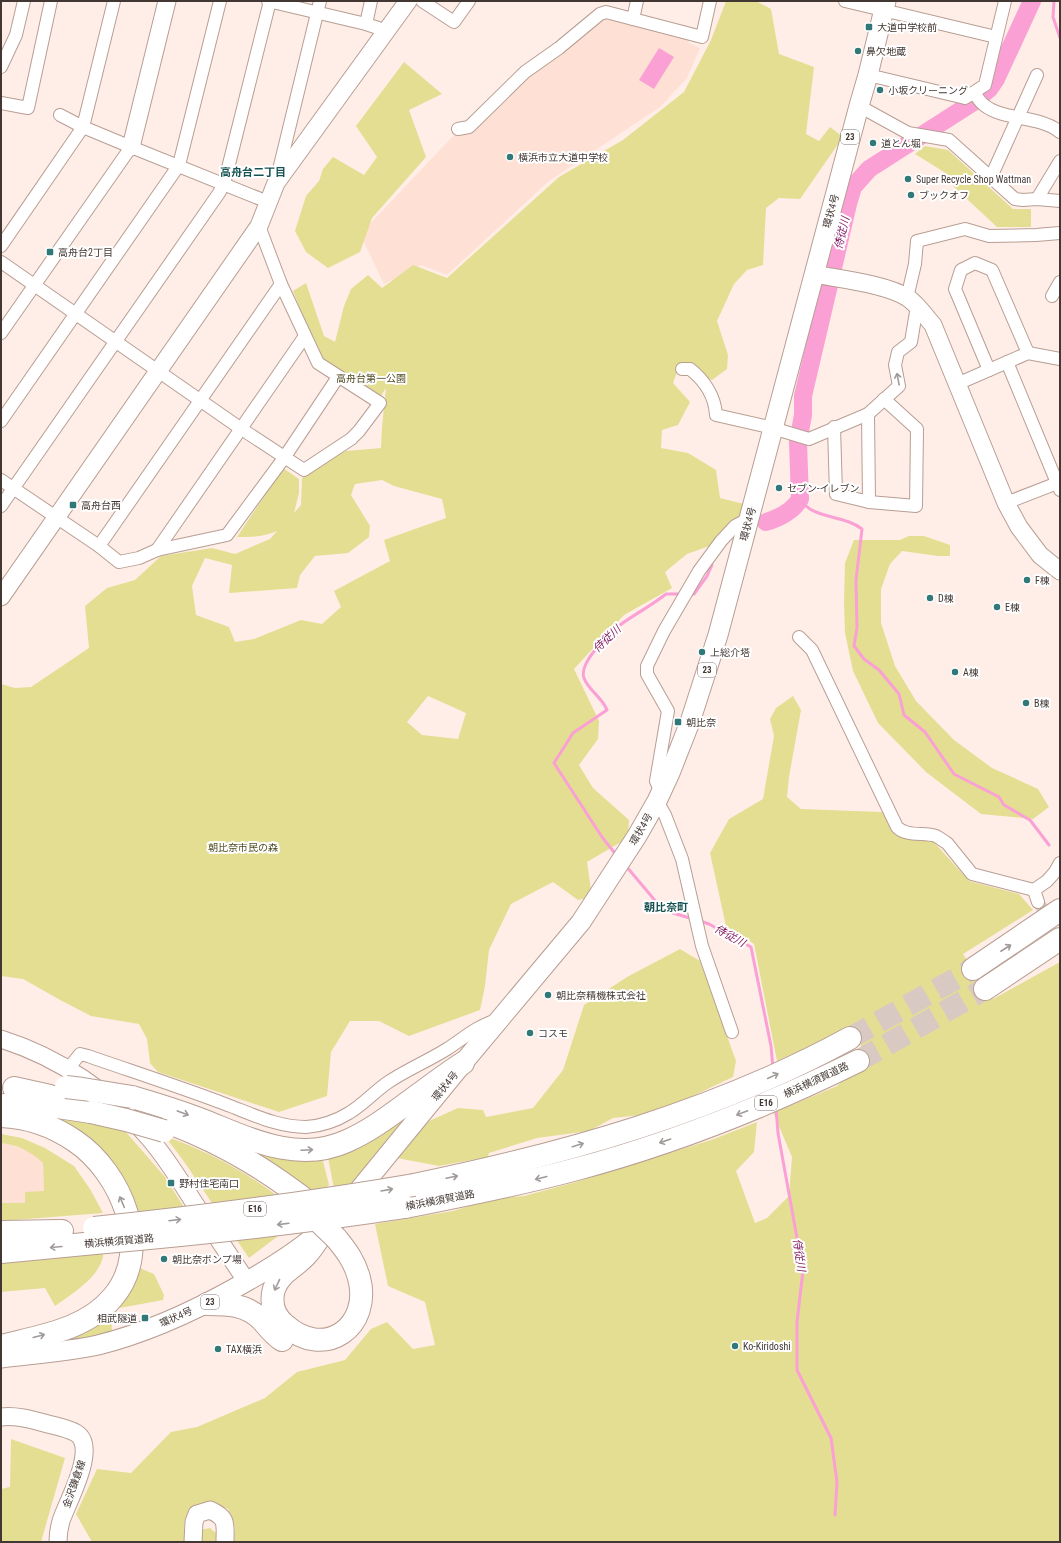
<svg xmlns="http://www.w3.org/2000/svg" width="1061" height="1543" font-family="'Roboto Condensed','Noto Sans JP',sans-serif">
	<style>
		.built { fill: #fee0d4 }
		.green { fill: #e4de93; fill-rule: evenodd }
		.water { fill: #faa0d5 }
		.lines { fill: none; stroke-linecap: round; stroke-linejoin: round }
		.stream { stroke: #faa0d5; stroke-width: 3 }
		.river { stroke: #faa0d5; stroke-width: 18 }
		.street-tunnel { stroke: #d9c9c3; stroke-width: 12; stroke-dasharray: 12 6; stroke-linecap: butt }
		.highway-tunnel { stroke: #d9c9c3; stroke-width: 22; stroke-dasharray: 22 11; stroke-linecap: butt }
		.street-casing { stroke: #b89e93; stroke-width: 14 }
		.secondary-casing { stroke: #b89e93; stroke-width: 19 }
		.primary-casing { stroke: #b89e93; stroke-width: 21 }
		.highway-casing { stroke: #b89e93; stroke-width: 24 }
		.street { stroke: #fff; stroke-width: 12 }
		.secondary { stroke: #fff; stroke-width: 17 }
		.primary { stroke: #fff; stroke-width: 19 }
		.highway { stroke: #fff; stroke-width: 22 }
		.highway-bridge-casing { stroke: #b89e93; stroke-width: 24; stroke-linecap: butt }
		.highway-bridge { stroke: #fff; stroke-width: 22 }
		.oneway { stroke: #a09b99 }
		.poi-dot { fill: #307978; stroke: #fff; stroke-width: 1.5 }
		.labels { text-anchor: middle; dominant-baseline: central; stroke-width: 4; stroke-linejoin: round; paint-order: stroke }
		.shield { fill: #fff; stroke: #7b7370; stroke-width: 1 }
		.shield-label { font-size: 9px; font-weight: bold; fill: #423733 }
		.poi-label { font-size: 10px; fill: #423733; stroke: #fff; text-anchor: start }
		.street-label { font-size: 10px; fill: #423733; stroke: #fff }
		.park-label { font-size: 10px; fill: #504b21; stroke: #fff }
		.neighbourhood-label { font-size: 11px; font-weight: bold; fill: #165352; stroke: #fff }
		.water-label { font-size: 11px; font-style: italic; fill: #7f175f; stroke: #fff }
	</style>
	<rect width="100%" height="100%" fill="#ffeee7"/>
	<g class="built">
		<path d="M 605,19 L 686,38 L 689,43 L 700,48 L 687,78 L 660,107 L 549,181 L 447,275 L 421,265 L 384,284 L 363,240 L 365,229 L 456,133 L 557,53 L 559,56 Z"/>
		<path d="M 1,1143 L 9,1144 L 33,1153 L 43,1163 L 44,1192 L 25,1203 L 1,1203 Z"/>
	</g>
	<g class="green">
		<path d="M 726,1 L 756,1 L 771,9 L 779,54 L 814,67 L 806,134 L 819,141 L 830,127 L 843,137 L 800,199 L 779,198 L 766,208 L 763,265 L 747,270 L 734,284 L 717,321 L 728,355 L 727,369 L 712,380 L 679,367 L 673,383 L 690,402 L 678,425 L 662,430 L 661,448 L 688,453 L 716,470 L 720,498 L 744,504 L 732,538 L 687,554 L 665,572 L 672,588 L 624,615 L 574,669 L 599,721 L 598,739 L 579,765 L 593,788 L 629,820 L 628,838 L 587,862 L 592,897 L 578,900 L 553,882 L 511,904 L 489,950 L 485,986 L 480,1010 L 409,1036 L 379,1021 L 350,1021 L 331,1052 L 327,1096 L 279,1112 L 158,1072 L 150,1063 L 147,1039 L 139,1024 L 91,1016 L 62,1001 L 23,979 L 1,976 L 1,684 L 15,688 L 31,687 L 89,648 L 85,606 L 107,588 L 135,580 L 161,556 L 212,548 L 235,554 L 270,539 L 277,531 C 264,537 251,537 237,537 L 283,468 L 299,479 L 299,493 L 294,513 L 301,505 L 302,478 L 310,470 L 346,451 L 381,448 L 382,427 L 386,388 L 379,399 L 320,360 L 293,291 L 306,283 L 324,336 L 335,342 L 344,306 L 351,289 L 368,275 L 382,288 L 413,265 L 447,278 L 559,177 L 623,140 L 684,92 L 711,40 ZM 382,480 L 394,486 L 442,499 L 446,518 L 384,540 L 390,561 L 334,591 L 341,607 L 322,624 L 301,620 L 254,639 L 235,642 L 229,627 L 196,615 L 192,586 L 205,558 L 232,565 L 229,593 L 297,588 L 300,575 L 315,556 L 348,553 L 369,537 L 370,526 L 351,495 L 355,484 ZM 428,696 L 466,713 L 458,739 L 422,735 L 407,722 Z"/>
		<path d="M 404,62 L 442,94 L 409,110 L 426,157 L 372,218 L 360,252 L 328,268 L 306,252 L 295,231 L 306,196 L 319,181 L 323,169 L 333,157 L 364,175 L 377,157 L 356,126 Z"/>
		<path d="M 925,146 L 948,150 L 1013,209 L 1031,209 L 1031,227 L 997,227 L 954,187 L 952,177 L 915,154 Z"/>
		<path d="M 909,536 L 924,536 L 950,545 L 950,556 L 938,556 L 902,551 L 890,564 L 881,589 L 881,623 L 895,666 L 916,701 L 954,740 L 992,768 L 1038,789 L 1049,807 L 1033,819 L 981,814 L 926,772 L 878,723 L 853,671 L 845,633 L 844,603 L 845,563 L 854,540 L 900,540 Z"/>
		<path d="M 793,696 L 801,710 L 789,777 L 787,797 L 801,809 L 882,812 L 896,833 L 932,840 L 969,881 L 1019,894 L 1033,910 L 963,954 L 993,999 L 1060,962 L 1060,1542 L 234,1542 L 235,1527 L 228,1509 L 210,1501 C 183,1513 184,1513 184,1542 L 92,1542 L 76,1514 L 97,1469 L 131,1473 L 171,1432 L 197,1427 L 265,1398 L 297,1372 L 345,1360 L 371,1329 L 387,1322 L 413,1349 L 435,1345 L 425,1302 L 388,1286 L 375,1224 L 453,1211 L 492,1199 L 524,1196 L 576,1182 L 714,1139 L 757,1122 L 754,1152 L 736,1171 L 755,1223 L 767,1218 L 789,1196 L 792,1157 L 773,1112 L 792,1105 L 837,1086 L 860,1066 L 861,1044 L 853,1028 L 777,1061 L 754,944 L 726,926 L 710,853 L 729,819 L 763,799 L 774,736 L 770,719 L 776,708 Z"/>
		<path d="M 680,949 L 700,961 L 736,1061 L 733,1077 L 680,1102 L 650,1114 L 613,1118 L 589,1131 L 537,1138 L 489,1153 L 488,1157 L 439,1166 L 397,1158 L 427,1122 L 458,1108 L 483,1110 L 486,1117 L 533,1108 L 563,1070 L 584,1005 L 627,977 Z"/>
		<path d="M 435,1088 L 352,1187 L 334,1189 L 327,1152 Z"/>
		<path d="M 151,1107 L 321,1153 L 329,1185 L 324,1190 L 305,1194 Z"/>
		<path d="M 1,1109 L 118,1123 L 165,1177 L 185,1209 L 133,1212 L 92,1148 Z"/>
		<path d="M 1,1134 L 22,1138 L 45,1148 L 74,1166 L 90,1189 L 103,1213 L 1,1221 L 1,1203 L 25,1203 L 25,1192 L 44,1191 L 43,1163 C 30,1151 18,1145 1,1143 Z"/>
		<path d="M 165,1136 C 207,1151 245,1171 280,1198 L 214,1206 L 185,1163 Z"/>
		<path d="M 282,1233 L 249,1258 L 236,1239 Z"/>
		<path d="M 103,1248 C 107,1273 73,1293 55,1306 L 45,1288 L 1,1292 L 1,1258 Z"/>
		<path d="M 135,1263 L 142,1269 L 154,1274 L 164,1295 L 163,1300 L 109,1310 Z"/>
		<path d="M 111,1318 L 112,1330 L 84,1341 L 36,1344 Z"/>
		<path d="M 11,1439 L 65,1458 L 41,1542 L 1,1542 L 1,1489 L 10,1487 Z"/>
		<path d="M 210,1528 L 217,1534 L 217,1542 L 199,1542 L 200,1530 Z"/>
	</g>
	<path class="water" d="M 659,48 L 674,57 L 654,89 L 639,80 Z"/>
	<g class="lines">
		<g class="stream">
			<path d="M 1054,1 L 1053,17 L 1060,38"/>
			<path d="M 800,499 C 813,520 843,514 862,529 L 856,580 L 857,628 L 854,646 L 864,659 L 879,670 L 899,694 L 904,715 L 925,732 L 954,774 L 999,797 L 1004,805 L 1030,820 L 1049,845"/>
			<path d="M 690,594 L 694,594 L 707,576 L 712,565"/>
			<path d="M 617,856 L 602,837 L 554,763 L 573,733 L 607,710 C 602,697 588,690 584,678 C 578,663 609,634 620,625 C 635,614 651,606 666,594 L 682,594"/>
			<path d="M 626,866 L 663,910 L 693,919"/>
			<path d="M 700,921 L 709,924 L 751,947 L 771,1046 L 773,1068"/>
			<path d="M 776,1108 L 778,1133 L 803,1271 L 797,1322 L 797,1370 L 831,1438 L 837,1482 L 835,1515"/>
		</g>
		<path class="river" d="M 766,522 C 779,518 793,511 800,499 L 798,442 L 803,415 L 803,396 L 848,204 L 853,187 L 869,169 L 972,103 L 989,89 L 996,79 L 1032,1"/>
		<path class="street-tunnel" d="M 1038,902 L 1060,933"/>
		<g class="highway-tunnel">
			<path d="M 850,1038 L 973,969"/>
			<path d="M 858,1061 L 985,989"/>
		</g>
		<defs>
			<g id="street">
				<path d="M 268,1 L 366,24 L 387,31"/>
				<path d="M 422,1 L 454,22 L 469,1"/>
				<path d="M 845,1 L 996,37"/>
				<path d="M 633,19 L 637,1"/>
				<path d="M 366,24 L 371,1"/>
				<path d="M 1,67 L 16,35 L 24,1"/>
				<path d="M 868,75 L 965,98 L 985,85 L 1005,1"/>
				<path d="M 974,93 C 977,97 980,102 984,105 C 1004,121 1039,115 1060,132"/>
				<path d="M 1,103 L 28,108 L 51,1"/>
				<path d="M 859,106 L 908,133 L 949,140 L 1015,199 L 1023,200 L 1037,199 L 1060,201"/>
				<path d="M 60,115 L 83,127 L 131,147 L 268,202"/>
				<path d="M 458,129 L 469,127 L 525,72 L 559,48 L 600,14 L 606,12 L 702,37 L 710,1"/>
				<path d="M 991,177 L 1037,75"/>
				<path d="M 277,178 L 320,1"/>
				<path d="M 1037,199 L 1060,161"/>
				<path d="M 1,246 L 83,127 L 114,1"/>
				<path d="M 1,262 L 240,428 L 304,470 L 351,439 L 359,431 L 380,403 L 318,363 L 281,284 L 259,226"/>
				<path d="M 1052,296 L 1060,282"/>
				<path d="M 907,298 L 915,264 L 917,241 L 965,229 L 989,236 L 1036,235 L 1060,233"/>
				<path d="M 1,333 L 131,147"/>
				<path d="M 1007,362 L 1060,490"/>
				<path d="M 682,369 L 690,369 C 704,380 715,396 716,415 L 769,427 L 809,439 L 868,414 L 899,386 L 895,365 L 898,352 L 911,342 L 917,306"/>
				<path d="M 989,370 L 955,289 L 961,270 L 975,263 L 992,270 L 1028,353"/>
				<path d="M 957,384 L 1028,353 L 1060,359"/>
				<path d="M 868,414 L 869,502"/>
				<path d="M 1,421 L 179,165 L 220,1"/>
				<path d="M 834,427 L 836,494 L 869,502 L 916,506 L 917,429 L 884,399"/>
				<path d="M 1,480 L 99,546 L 119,562 L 139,558 L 157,550 L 227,535 L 284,458 L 338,377"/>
				<path d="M 1006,503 L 1060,482"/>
				<path d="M 1,506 L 219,193 L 224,184 L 270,1"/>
				<path d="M 99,546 L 281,284"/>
				<path d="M 157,550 L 305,336"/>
				<path d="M 799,637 L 812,650 L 897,827 C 906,837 924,832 936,836 C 940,838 943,841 947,843 L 972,874 L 1034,890"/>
				<path d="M 661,792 L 656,781 L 668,711 L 647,674 L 647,666 L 664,631 L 699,571 L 721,541 L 735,526 L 750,518"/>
				<path d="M 657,801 L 665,815 L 682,859 L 702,946 L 732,1032"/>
				<path d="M 1038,902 L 1034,890 L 1047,881 L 1055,872 L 1060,863"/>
				<path d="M 68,1069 L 80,1054 L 88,1056 C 134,1072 180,1087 225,1104 C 252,1114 277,1127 306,1127 C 321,1126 336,1121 349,1113 C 363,1105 374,1092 387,1083 C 406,1070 428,1061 447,1049 C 464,1038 477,1026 497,1020"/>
			</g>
			<g id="secondary">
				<path d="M 131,147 L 167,1"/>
				<path d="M 814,274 C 839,279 887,284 908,298 C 918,305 925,316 933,325 L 1006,503 L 1019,527 L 1040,555 L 1060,571"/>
				<path d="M 1,597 L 259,226 L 276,183 L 408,1"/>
				<path d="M 1,1039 C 58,1057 112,1093 150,1139 C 166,1158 180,1180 193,1201 C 211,1228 229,1255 247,1282"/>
				<path d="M 1,1417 C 18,1415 36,1421 52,1425 C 60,1427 69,1429 76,1433 C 99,1447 67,1502 61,1521 C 59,1528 58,1535 58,1542"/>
				<path d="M 193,1542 L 194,1522 L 197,1514 L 210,1510 C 228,1518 225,1524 225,1542"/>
			</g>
			<g id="primary">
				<path d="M 350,1201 L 463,1063 L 581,922 L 637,836 L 657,801 L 670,773 L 690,722 L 718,635 L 859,106 L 868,75 L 886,1"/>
				<path d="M 1,1358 C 33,1354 66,1352 98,1345 C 146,1333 192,1312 235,1288 C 262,1273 288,1258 312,1238"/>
			</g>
			<g id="highway">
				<path d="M 973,969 L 1060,910"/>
				<path d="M 985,989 L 1060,939"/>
				<path d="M 14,1088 L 50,1096"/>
				<path d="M 132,1097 C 156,1104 179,1111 202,1120 C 248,1138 297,1164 347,1141 C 372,1130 392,1114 414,1098 C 430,1086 446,1074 463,1063"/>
				<path d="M 4,1105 L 58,1107 L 91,1112"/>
				<path d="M 1,1116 C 28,1117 53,1126 75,1141 C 121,1172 154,1249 113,1297 C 86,1330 40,1336 1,1346"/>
				<path d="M 172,1124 C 227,1145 270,1172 316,1208"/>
				<path d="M 414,1185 C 564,1154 715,1112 850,1038"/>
				<path d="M 405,1207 C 461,1196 517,1185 573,1170 C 671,1144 767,1106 858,1061"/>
				<path d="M 328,1224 C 321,1234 315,1245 307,1254 C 296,1267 280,1272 274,1289 C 270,1303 274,1316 285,1325 C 325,1361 372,1326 359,1278 C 355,1262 346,1250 336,1238"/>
				<path d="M 1,1232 L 62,1231"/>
				<path d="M 1,1252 L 95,1243"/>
				<path d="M 207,1304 C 228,1304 246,1304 262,1320 C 268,1327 274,1335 282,1340"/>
			</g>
		</defs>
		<use href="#street" class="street-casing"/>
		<use href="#secondary" class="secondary-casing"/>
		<use href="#primary" class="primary-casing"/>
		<use href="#highway" class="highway-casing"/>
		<use href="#street" class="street"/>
		<use href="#secondary" class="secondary"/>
		<use href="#primary" class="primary"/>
		<use href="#highway" class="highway"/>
		<defs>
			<g id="highway-bridge">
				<path d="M 66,1087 L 83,1089 L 132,1097"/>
				<path d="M 91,1112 L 126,1120 L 164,1131"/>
				<path d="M 311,1214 L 336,1238"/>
				<path d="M 94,1228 C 201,1217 308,1203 414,1185"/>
				<path d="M 95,1243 C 199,1234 302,1223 405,1207"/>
			</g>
		</defs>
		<use href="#highway-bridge" class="highway-bridge-casing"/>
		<use href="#highway-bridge" class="highway-bridge"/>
	</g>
	<defs><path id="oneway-shaft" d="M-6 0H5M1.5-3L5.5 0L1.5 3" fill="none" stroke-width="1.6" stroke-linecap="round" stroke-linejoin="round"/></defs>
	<g class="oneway">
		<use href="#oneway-shaft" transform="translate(898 379) rotate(-101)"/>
		<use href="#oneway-shaft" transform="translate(1006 948) rotate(-33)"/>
		<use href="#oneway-shaft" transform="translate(773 1076) rotate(-25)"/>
		<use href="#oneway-shaft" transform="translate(183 1113) rotate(20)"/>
		<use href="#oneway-shaft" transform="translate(742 1113) rotate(159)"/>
		<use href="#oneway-shaft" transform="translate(665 1141) rotate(161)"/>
		<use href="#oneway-shaft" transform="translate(578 1145) rotate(-17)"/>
		<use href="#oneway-shaft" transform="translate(307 1150) rotate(-3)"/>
		<use href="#oneway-shaft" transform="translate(452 1177) rotate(-12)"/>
		<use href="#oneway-shaft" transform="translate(541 1178) rotate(166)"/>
		<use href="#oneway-shaft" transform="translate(387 1190) rotate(-10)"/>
		<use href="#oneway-shaft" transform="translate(122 1202) rotate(-113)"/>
		<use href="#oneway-shaft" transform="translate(175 1220) rotate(-7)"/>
		<use href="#oneway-shaft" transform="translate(283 1224) rotate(173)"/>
		<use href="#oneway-shaft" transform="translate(56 1247) rotate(175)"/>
		<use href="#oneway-shaft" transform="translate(277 1285) rotate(115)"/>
		<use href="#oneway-shaft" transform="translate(39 1336) rotate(-15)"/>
	</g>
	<g class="poi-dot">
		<rect x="865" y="23" width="8" height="8" rx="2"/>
		<circle cx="858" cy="51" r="4"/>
		<circle cx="880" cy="90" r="4"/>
		<circle cx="873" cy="143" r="4"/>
		<circle cx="510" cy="157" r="4"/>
		<circle cx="908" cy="179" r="4"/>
		<circle cx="911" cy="195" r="4"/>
		<rect x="46" y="248" width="8" height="8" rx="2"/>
		<circle cx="779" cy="488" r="4"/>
		<rect x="69" y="501" width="8" height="8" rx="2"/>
		<circle cx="1027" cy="580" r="4"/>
		<circle cx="930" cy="598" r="4"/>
		<circle cx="997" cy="607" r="4"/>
		<circle cx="702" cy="652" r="4"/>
		<circle cx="955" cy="672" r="4"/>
		<circle cx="1026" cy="703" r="4"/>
		<rect x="674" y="718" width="8" height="8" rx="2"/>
		<circle cx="548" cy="995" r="4"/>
		<circle cx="530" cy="1033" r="4"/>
		<rect x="167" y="1179" width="8" height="8" rx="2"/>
		<circle cx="164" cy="1259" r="4"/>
		<rect x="141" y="1314" width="8" height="8" rx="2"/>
		<circle cx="735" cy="1346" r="4"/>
		<circle cx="218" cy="1349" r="4"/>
	</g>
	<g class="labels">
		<g class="shield">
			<rect x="841" y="130" width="18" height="14" rx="3"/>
			<rect x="698" y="663" width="18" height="14" rx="3"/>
			<rect x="755" y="1096" width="22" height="14" rx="3"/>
			<rect x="244" y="1202" width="22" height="14" rx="3"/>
			<rect x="201" y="1295" width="18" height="14" rx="3"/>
		</g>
		<g class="shield-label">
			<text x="850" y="137">23</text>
			<text x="707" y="670">23</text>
			<text x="766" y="1103">E16</text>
			<text x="255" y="1209">E16</text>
			<text x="210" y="1302">23</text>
		</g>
		<g class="poi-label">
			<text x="877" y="27">大道中学校前</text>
			<text x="866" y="51">鼻欠地蔵</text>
			<text x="888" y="90">小坂クリーニング</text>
			<text x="881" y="143">道とん堀</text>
			<text x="518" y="157">横浜市立大道中学校</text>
			<text x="916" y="179">Super Recycle Shop Wattman</text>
			<text x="919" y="195">ブックオフ</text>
			<text x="58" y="252">高舟台2丁目</text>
			<text x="787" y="488">セブン-イレブン</text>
			<text x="81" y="505">高舟台西</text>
			<text x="1035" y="580">F棟</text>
			<text x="938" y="598">D棟</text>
			<text x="1005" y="607">E棟</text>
			<text x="710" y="652">上総介塔</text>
			<text x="963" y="672">A棟</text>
			<text x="1034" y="703">B棟</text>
			<text x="686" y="722">朝比奈</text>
			<text x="556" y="995">朝比奈精機株式会社</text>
			<text x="538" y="1033">コスモ</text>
			<text x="179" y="1183">野村住宅南口</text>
			<text x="172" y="1259">朝比奈ポンプ場</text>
			<text x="137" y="1318" text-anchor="end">相武隧道</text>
			<text x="743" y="1346">Ko-Kiridoshi</text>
			<text x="226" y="1349">TAX横浜</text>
		</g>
		<g class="street-label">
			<text transform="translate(831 211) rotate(-75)">環状4号</text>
			<text transform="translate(748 524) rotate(-75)">環状4号</text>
			<text transform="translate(641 829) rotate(-60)">環状4号</text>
			<text transform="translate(816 1080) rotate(-25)">横浜横須賀道路</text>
			<text transform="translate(445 1086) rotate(-51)">環状4号</text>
			<text transform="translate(440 1200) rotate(-11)">横浜横須賀道路</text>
			<text transform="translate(119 1241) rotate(-5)">横浜横須賀道路</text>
			<text transform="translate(176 1317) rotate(-24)">環状4号</text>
			<text transform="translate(74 1484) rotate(-71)">金沢鎌倉線</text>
		</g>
		<g class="park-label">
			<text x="371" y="378">高舟台第一公園</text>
			<text x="243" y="847">朝比奈市民の森</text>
		</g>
		<g class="neighbourhood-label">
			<text x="253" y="172">高舟台二丁目</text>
			<text x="666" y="907">朝比奈町</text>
		</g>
		<g class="water-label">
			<text transform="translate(842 233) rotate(-77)">侍従川</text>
			<text transform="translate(607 639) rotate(-44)">侍従川</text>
			<text transform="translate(730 936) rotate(29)">侍従川</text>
			<text transform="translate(799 1255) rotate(82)">侍従川</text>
		</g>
	</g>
	<rect width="1061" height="1543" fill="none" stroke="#423733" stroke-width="4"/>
</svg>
